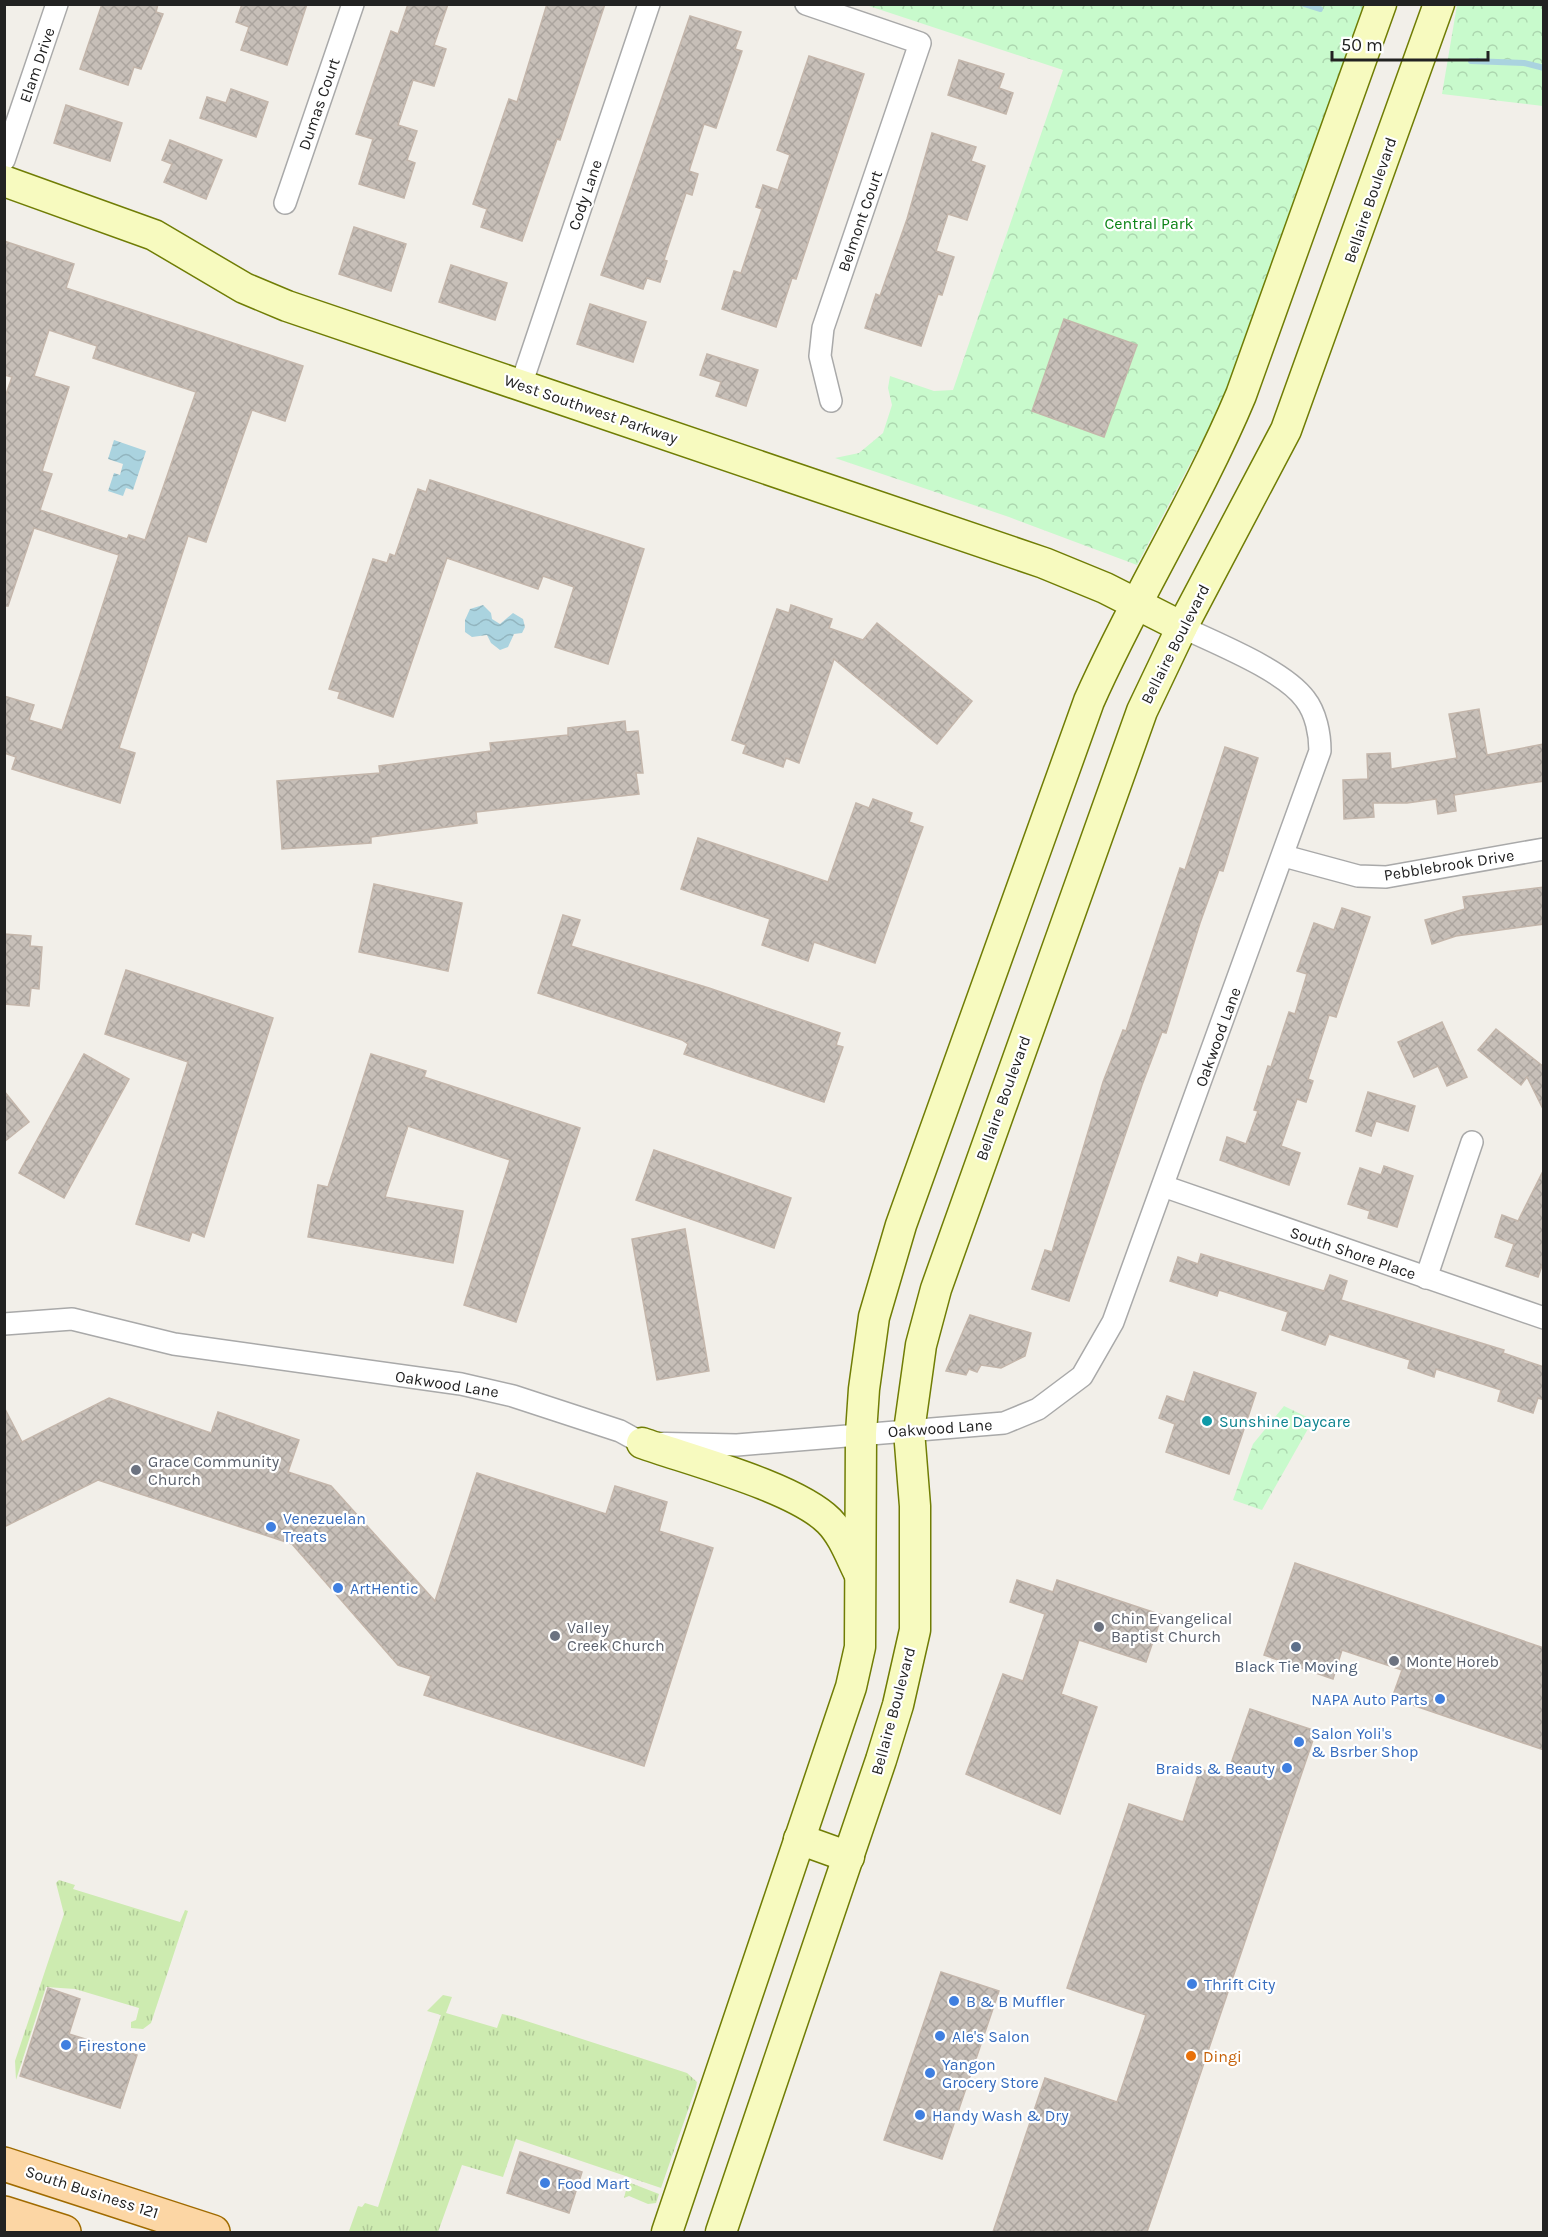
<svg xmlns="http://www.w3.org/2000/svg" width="1548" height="2237" font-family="Karla,sans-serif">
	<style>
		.grass { fill: url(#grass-tufts) }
		.park { fill: url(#park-crowns) }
		.water { fill: url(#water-waves) }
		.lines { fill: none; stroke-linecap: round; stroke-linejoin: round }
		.stream { stroke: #aad3df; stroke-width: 6 }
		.building { fill: url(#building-cross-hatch); stroke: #c4b6ab; stroke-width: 1.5; fill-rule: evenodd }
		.street-casing { stroke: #a9a9a9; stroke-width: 24 }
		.secondary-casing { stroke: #707d05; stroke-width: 33 }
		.primary-casing { stroke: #a06b00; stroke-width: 36 }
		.street { stroke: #fff; stroke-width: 21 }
		.secondary { stroke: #f7fabf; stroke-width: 30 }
		.primary { stroke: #fcd6a4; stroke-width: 33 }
		.culture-dot { fill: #0f9aa8; stroke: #fff; stroke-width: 2 }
		.worship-dot { fill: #6b7280; stroke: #fff; stroke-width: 2 }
		.shop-dot { fill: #3f7fe0; stroke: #fff; stroke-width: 2 }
		.service-dot { fill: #5c6f8a; stroke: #fff; stroke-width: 2 }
		.food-dot { fill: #e8710a; stroke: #fff; stroke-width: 2 }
		.labels { text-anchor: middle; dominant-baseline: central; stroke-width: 4.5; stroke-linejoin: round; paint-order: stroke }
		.street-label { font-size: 16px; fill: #222; stroke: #fff }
		.park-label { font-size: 16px; fill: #0c8416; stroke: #fff }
		.culture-label { font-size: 16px; fill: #0d838f; stroke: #fff; text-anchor: start }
		.worship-label { font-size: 16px; fill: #5b616d; stroke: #fff; text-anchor: start }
		.shop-label { font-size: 16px; fill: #366cbe; stroke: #fff; text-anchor: start }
		.service-label { font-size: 16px; fill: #4e5e75; stroke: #fff }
		.food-label { font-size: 16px; fill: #c56008; stroke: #fff; text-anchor: start }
	</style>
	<defs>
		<pattern id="grass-tufts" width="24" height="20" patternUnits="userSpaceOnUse" patternTransform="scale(1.5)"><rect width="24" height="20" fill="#cdebb0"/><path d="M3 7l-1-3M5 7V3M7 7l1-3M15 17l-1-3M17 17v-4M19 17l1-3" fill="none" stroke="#b0c997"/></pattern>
		<pattern id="park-crowns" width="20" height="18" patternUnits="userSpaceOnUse" patternTransform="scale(1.5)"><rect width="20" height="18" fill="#c8facc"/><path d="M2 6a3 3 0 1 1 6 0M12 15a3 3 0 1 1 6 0" fill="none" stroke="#acd6af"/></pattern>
		<pattern id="water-waves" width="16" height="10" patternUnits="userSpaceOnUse" patternTransform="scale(1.5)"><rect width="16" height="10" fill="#aad3df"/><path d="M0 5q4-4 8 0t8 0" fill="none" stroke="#92b5bf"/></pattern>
		<pattern id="building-cross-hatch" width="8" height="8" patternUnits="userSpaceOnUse" patternTransform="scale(1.5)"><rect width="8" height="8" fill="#c7bfb8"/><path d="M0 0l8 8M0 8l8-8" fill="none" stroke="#aba49e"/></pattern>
	</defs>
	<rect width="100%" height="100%" fill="#f2efe9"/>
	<g class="grass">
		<path d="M 59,1880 L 75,1885 L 73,1889 L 180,1922 L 185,1910 L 188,1911 L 151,2023 L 143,2029 L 131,2028 L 131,2022 L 136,2020 L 139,2008 L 75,1989 L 46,1987 L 16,2080 L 15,2061 L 64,1914 L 56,1883 Z"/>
		<path d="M 443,1995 L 452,1997 L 446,2013 L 497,2028 L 502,2014 L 511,2016 L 687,2073 L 697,2082 L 696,2087 L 661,2188 L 516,2139 L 503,2177 L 462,2165 L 438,2232 L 349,2231 L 358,2206 L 362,2207 L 365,2203 L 378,2207 L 441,2015 L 427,2011 Z"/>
		<path d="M 628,2182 L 659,2194 L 656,2203 L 648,2204 L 629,2196 L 624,2198 Z"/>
	</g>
	<g class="park">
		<path d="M 866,5 L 1364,5 L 1234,380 L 1137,565 L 1009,517 L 835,458 L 859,453 L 883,433 L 892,405 L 888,388 L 890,376 L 934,391 L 953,390 L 1063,70 Z"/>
		<path d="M 1457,5 L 1543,5 L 1543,106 L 1442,94 Z"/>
		<path d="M 1284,1406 L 1313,1420 L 1262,1510 L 1233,1500 L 1253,1444 Z"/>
	</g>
	<g class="water">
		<path d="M 114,440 L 146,451 L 133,490 L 126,488 L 123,496 L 108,491 L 114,473 L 120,475 L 123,464 L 108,459 Z"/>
		<path d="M 483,605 L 491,613 L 492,619 L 500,624 L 513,613 L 523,619 L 525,627 L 522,633 L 514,634 L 508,647 L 500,650 L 491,643 L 487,635 L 472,637 L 465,632 L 465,620 L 470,609 Z"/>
	</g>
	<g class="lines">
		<g class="stream">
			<path d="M 1304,4 L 1320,9"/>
			<path d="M 1471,61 L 1524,63 L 1544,68"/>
		</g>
	</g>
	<g class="building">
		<path d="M 102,4 L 158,4 L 156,12 L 163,14 L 141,69 L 134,67 L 128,85 L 80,69 Z"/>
		<path d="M 242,4 L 307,4 L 287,65 L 241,50 L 249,27 L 236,22 Z"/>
		<path d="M 408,4 L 448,4 L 434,45 L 446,49 L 434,86 L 413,80 L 398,125 L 417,131 L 407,160 L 415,163 L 404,198 L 359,184 L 373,139 L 356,134 L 391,31 L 398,34 Z"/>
		<path d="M 547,4 L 605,4 L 560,140 L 557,139 L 522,241 L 481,227 L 487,209 L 473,204 L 509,99 L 517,102 Z"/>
		<path d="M 690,16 L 741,32 L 735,49 L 742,51 L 716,128 L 704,124 L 689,171 L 698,174 L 692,195 L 686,193 L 664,260 L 667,261 L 660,282 L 647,278 L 643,289 L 601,275 Z"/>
		<path d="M 809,56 L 864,74 L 796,279 L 792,278 L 776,327 L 722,309 L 734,271 L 741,273 L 762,209 L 756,207 L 763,185 L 778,190 L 790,155 L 777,150 Z"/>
		<path d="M 959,60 L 1004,74 L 999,88 L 1013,93 L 1006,114 L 948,95 Z"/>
		<path d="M 231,89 L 268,102 L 256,137 L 200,118 L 207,97 L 226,103 Z"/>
		<path d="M 66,105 L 122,123 L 110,161 L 54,143 Z"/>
		<path d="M 932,133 L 976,147 L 971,161 L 985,166 L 967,220 L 948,214 L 936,251 L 954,257 L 942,295 L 938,294 L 921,346 L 865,328 L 876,294 L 880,296 L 907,219 Z"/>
		<path d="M 170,140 L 222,160 L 206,199 L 164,182 L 172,164 L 162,160 Z"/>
		<path d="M 354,227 L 406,244 L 391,291 L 339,274 Z"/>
		<path d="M 4,241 L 74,264 L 66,288 L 303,366 L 285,421 L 252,410 L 206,542 L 188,536 L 119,748 L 135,753 L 120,803 L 12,769 L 16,757 L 4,753 L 4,696 L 34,705 L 29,720 L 62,730 L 119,555 L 34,528 L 8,606 L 4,606 L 4,400 L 12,377 L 4,375 ZM 49,330 L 97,346 L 93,358 L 196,392 L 145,540 L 129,535 L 127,539 L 40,510 L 52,474 L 42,471 L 69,387 L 34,376 Z"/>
		<path d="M 451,265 L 507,283 L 495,320 L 439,302 Z"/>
		<path d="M 590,304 L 646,322 L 633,362 L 577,344 Z"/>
		<path d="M 1064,319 L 1137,345 L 1104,437 L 1032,411 Z"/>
		<path d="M 707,354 L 758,370 L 746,406 L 716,396 L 721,382 L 700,375 Z"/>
		<path d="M 430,480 L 644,549 L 608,664 L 555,647 L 574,587 L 543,576 L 538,589 L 447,558 L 393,717 L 338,698 L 340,692 L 329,689 L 373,559 L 387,563 L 390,554 L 395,556 L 418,489 L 426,492 Z"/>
		<path d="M 791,605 L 832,619 L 829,628 L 863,640 L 877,623 L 972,701 L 937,744 L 834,659 L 799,763 L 786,758 L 783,767 L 743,753 L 746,745 L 732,740 L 777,609 L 789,613 Z"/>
		<path d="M 1479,709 L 1487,755 L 1544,744 L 1544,781 L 1454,795 L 1456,811 L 1438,814 L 1436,799 L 1407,803 L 1373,803 L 1374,817 L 1344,819 L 1343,780 L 1368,779 L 1367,754 L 1390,753 L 1391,769 L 1457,758 L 1449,714 Z"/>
		<path d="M 625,721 L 626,732 L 638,731 L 643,773 L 636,773 L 639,794 L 476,812 L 477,823 L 371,837 L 371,843 L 282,849 L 277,781 L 380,773 L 379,766 L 491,751 L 490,743 L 568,735 L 568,728 Z"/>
		<path d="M 1225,747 L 1258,758 L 1223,871 L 1219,870 L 1200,923 L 1166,1033 L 1162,1032 L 1142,1085 L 1069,1301 L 1032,1289 L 1045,1250 L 1052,1252 L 1103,1082 L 1123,1030 L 1126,1031 L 1180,868 L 1185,870 Z"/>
		<path d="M 873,799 L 912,813 L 909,822 L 923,827 L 875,963 L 814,942 L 808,961 L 762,945 L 770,919 L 681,889 L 698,838 L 828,882 L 856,803 L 869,808 Z"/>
		<path d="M 374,884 L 462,903 L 448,971 L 359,952 Z"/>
		<path d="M 1544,887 L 1544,924 L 1456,936 L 1432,944 L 1425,920 L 1465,909 L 1463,897 Z"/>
		<path d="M 1342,908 L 1370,917 L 1336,1017 L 1329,1015 L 1308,1079 L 1313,1081 L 1306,1102 L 1297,1099 L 1281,1146 L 1300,1153 L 1289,1185 L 1220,1160 L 1227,1137 L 1246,1144 L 1258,1111 L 1254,1110 L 1268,1066 L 1271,1067 L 1289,1012 L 1295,1014 L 1307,974 L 1297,971 L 1314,923 L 1334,930 Z"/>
		<path d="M 563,915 L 580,920 L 571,946 L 709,988 L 840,1033 L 836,1045 L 843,1047 L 824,1102 L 684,1054 L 688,1044 L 682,1040 L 538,993 Z"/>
		<path d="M 4,934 L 31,936 L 30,946 L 42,947 L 39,989 L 31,988 L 29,1006 L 4,1004 Z"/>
		<path d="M 126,970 L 273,1018 L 204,1237 L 192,1232 L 189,1241 L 136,1224 L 188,1062 L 105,1034 Z"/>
		<path d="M 1442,1022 L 1467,1077 L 1447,1086 L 1438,1066 L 1414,1077 L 1398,1042 Z"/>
		<path d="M 1496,1029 L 1544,1067 L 1544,1111 L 1527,1077 L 1521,1085 L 1478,1050 Z"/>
		<path d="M 84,1054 L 129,1079 L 64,1198 L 19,1173 Z"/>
		<path d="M 371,1054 L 426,1071 L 424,1077 L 580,1128 L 516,1322 L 464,1305 L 510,1160 L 408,1126 L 385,1197 L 463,1211 L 453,1263 L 308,1237 L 318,1185 L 328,1187 Z"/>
		<path d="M 4,1091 L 29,1122 L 4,1142 Z"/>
		<path d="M 1368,1092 L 1415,1106 L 1408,1131 L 1376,1121 L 1371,1136 L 1356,1131 Z"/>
		<path d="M 654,1150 L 791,1198 L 774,1248 L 636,1200 Z"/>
		<path d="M 1384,1166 L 1413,1176 L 1397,1227 L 1368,1218 L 1370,1211 L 1348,1204 L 1360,1168 L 1381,1175 Z"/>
		<path d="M 1544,1169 L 1544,1260 L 1538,1277 L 1506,1266 L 1514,1244 L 1495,1237 L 1502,1215 L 1518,1221 Z"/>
		<path d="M 685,1229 L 709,1371 L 657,1380 L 632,1239 Z"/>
		<path d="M 1201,1254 L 1324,1291 L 1330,1275 L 1347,1281 L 1341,1300 L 1504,1350 L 1503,1353 L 1544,1367 L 1544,1400 L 1538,1398 L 1533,1413 L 1498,1401 L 1501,1390 L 1436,1369 L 1434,1377 L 1408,1368 L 1410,1360 L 1329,1334 L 1325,1345 L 1282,1330 L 1288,1312 L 1219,1290 L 1217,1296 L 1170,1281 L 1178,1257 L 1198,1264 Z"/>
		<path d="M 970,1315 L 1031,1333 L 1025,1356 L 1001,1368 L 981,1365 L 977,1372 L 969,1369 L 966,1375 L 946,1371 Z"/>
		<path d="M 1194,1372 L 1256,1393 L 1229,1474 L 1166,1452 L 1175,1424 L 1159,1418 L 1167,1396 L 1184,1402 Z"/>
		<path d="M 109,1398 L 211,1433 L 218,1412 L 299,1440 L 288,1472 L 331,1486 L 435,1601 L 477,1473 L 606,1514 L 615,1486 L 667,1502 L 659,1531 L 713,1548 L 644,1766 L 424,1695 L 431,1676 L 398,1665 L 292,1544 L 98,1480 L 4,1527 L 4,1407 L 22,1442 Z"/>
		<path d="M 1295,1563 L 1544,1648 L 1544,1750 L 1392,1698 L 1402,1670 L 1342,1650 L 1333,1679 L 1264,1655 Z"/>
		<path d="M 1017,1580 L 1053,1592 L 1057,1580 L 1162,1615 L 1146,1662 L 1079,1640 L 1061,1694 L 1097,1707 L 1060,1814 L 966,1774 L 1003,1674 L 1023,1681 L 1045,1614 L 1010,1602 Z"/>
		<path d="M 1250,1709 L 1316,1731 L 1147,2232 L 993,2232 L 1045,2078 L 1117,2102 L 1146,2015 L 1067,1988 L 1129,1804 L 1183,1822 L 1200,1769 L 1226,1778 Z"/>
		<path d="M 941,1972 L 999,1991 L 942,2159 L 884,2140 Z"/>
		<path d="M 48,1988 L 80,1999 L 69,2034 L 137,2055 L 120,2108 L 20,2076 Z"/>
		<path d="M 520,2152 L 582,2172 L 569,2213 L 507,2193 Z"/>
	</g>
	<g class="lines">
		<defs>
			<g id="street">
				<path d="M 806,4 L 920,43 L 823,328 L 820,356 L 831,401"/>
				<path d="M 4,160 L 57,4"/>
				<path d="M 285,203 L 353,4"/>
				<path d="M 521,385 L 649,4"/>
				<path d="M 1284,856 L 1358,876 L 1386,877 L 1544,849"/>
				<path d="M 1163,1186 L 1544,1318"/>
				<path d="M 1426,1278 L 1472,1142"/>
				<path d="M 4,1324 L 72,1319 L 174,1344 L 461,1384 L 513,1396 L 620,1431 L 642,1443 L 737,1445 L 1004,1423 L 1038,1409 L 1082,1376 L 1113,1322 L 1320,751 C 1320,734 1316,713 1305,699 C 1284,670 1215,643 1182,627"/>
			</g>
			<g id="secondary">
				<path d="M 4,181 L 154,235 L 244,288 L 287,306 L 1044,563 L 1105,588 L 1182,627"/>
				<path d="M 642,1443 C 690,1460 795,1487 829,1521 C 843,1535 850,1555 859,1573"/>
				<path d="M 799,1839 L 849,1857"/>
				<path d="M 667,2232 L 851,1687 L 860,1647 L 861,1433 L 864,1389 L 874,1317 L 901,1225 L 1089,701 C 1135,597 1197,500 1241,395 L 1381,4"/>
				<path d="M 721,2232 L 881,1760 L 898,1705 L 915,1630 L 915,1506 L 909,1431 L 921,1345 L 936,1289 L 1142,711 L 1182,627 L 1286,430 L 1439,4"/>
			</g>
			<g id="primary">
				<path d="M 4,2164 L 213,2232"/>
				<path d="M 4,2213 L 64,2232"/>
			</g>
		</defs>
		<use href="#street" class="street-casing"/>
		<use href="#secondary" class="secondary-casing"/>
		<use href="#primary" class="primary-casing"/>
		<use href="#street" class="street"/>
		<use href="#secondary" class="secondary"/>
		<use href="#primary" class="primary"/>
	</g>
	<circle class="culture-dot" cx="1207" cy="1421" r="6"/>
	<g class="worship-dot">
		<circle cx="136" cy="1470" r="6"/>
		<circle cx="1099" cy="1627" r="6"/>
		<circle cx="555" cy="1636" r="6"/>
		<circle cx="1394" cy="1661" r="6"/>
	</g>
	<g class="shop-dot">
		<circle cx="271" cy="1527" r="6"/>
		<circle cx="338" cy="1588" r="6"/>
		<circle cx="1440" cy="1699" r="6"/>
		<circle cx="1299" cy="1742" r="6"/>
		<circle cx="1287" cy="1768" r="6"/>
		<circle cx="1192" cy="1984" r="6"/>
		<circle cx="954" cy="2001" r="6"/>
		<circle cx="940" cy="2036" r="6"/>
		<circle cx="66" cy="2045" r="6"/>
		<circle cx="930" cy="2073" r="6"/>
		<circle cx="920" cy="2115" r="6"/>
		<circle cx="545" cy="2183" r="6"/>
	</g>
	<circle class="service-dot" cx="1296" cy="1647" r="6"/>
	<circle class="food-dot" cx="1191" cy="2056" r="6"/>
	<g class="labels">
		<g class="street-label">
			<text transform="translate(37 65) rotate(-71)">Elam Drive</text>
			<text transform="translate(319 104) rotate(-71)">Dumas Court</text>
			<text transform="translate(585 195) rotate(-71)">Cody Lane</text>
			<text transform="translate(1370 200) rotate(-71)">Bellaire Boulevard</text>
			<text transform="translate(860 221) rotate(-71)">Belmont Court</text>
			<text transform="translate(591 409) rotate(19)">West Southwest Parkway</text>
			<text transform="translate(1175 644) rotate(-63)">Bellaire Boulevard</text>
			<text transform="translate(1449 865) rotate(-9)">Pebblebrook Drive</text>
			<text transform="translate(1218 1037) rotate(-70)">Oakwood Lane</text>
			<text transform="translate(1003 1098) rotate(-70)">Bellaire Boulevard</text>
			<text transform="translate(1353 1253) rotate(19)">South Shore Place</text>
			<text transform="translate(447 1384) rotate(9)">Oakwood Lane</text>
			<text transform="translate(940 1428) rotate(-4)">Oakwood Lane</text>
			<text transform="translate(893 1711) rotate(-75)">Bellaire Boulevard</text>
			<text transform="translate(92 2192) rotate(18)">South Business 121</text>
		</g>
		<g class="park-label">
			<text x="1149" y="223">Central Park</text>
		</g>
		<g class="culture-label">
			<text x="1219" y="1421">Sunshine Daycare</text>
		</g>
		<g class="worship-label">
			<text x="148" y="1461">Grace Community<tspan x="148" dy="18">Church</tspan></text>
			<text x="1111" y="1618">Chin Evangelical<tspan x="1111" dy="18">Baptist Church</tspan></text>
			<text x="567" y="1627">Valley<tspan x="567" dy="18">Creek Church</tspan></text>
			<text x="1406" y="1661">Monte Horeb</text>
		</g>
		<g class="shop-label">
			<text x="283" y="1518">Venezuelan<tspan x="283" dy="18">Treats</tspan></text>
			<text x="350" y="1588">ArtHentic</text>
			<text x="1428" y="1699" text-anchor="end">NAPA Auto Parts</text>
			<text x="1311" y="1733">Salon Yoli's<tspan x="1311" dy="18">&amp; Bsrber Shop</tspan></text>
			<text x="1275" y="1768" text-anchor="end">Braids &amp; Beauty</text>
			<text x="1204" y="1984">Thrift City</text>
			<text x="966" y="2001">B &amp; B Muffler</text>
			<text x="952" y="2036">Ale's Salon</text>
			<text x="78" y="2045">Firestone</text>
			<text x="942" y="2064">Yangon<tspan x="942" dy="18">Grocery Store</tspan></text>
			<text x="932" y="2115">Handy Wash &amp; Dry</text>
			<text x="557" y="2183">Food Mart</text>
		</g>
		<g class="service-label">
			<text x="1296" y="1666">Black Tie Moving</text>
		</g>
		<g class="food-label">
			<text x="1203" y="2056">Dingi</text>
		</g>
	</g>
	<rect width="1548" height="2237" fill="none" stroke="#222222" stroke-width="12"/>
	<path d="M1332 51v9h156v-9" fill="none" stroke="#222222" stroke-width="3"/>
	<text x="1341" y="51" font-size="18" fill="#222222" stroke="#ffffff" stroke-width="4.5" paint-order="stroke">50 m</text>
</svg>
